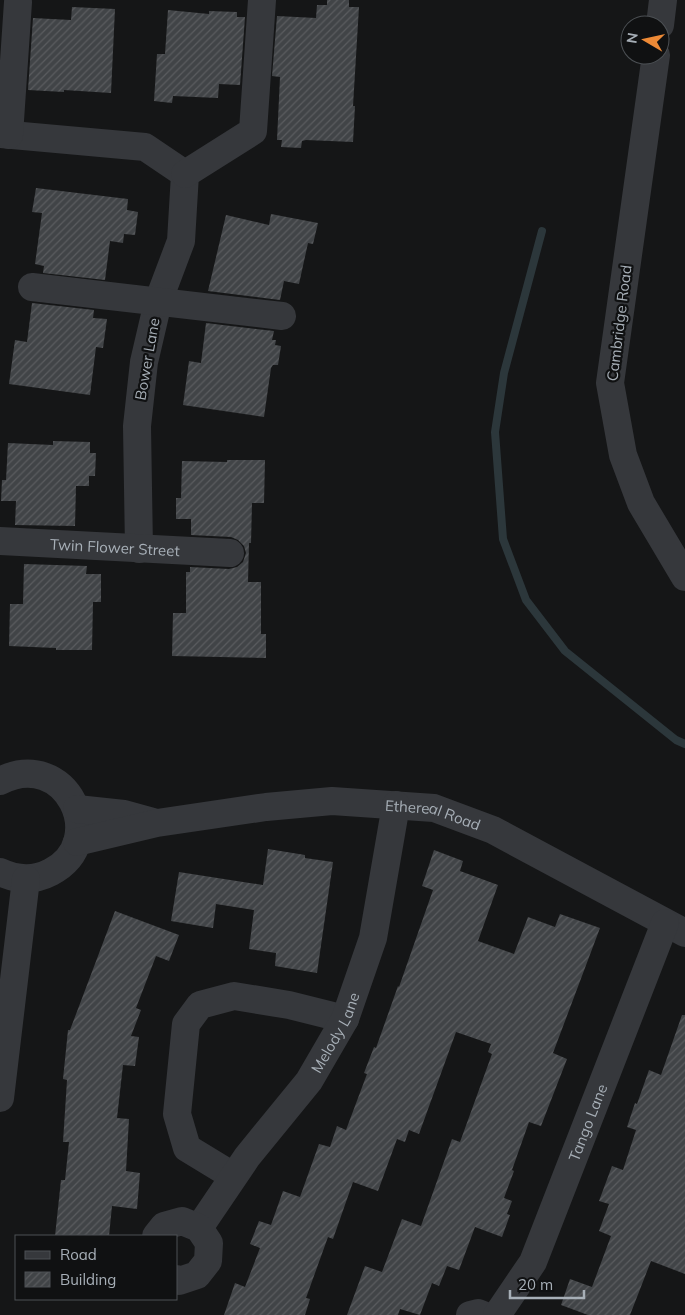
<svg xmlns="http://www.w3.org/2000/svg" width="685" height="1315" font-family="Mulish,sans-serif">
	<style>
		.lines { fill: none; stroke-linecap: round; stroke-linejoin: round }
		.stream { stroke: #2c373b; stroke-width: 8 }
		.building { fill: url(#building-hatch) }
		.minor { stroke: #36383c; stroke-width: 28 }
		.labels { text-anchor: middle; dominant-baseline: central; stroke-width: 4.5; stroke-linejoin: round; paint-order: stroke }
		.street-label { font-size: 15px; fill: #a7afb7; stroke: #101112 }
	</style>
	<defs>
		<pattern id="building-hatch" width="6" height="6" patternUnits="userSpaceOnUse" patternTransform="scale(1.25)"><rect width="6" height="6" fill="#414447"/><path d="M-1 1l2-2M0 6l6-6M5 7l2-2" fill="none" stroke="#5a5c5f"/></pattern>
	</defs>
	<rect width="100%" height="100%" fill="#151617"/>
	<g class="lines">
		<path class="stream" d="M 542,231 L 504,373 L 495,432 L 503,539 L 526,600 L 565,651 L 676,740 L 685,744"/>
	</g>
	<g class="building">
		<path d="M 327,0 L 349,0 L 349,7 L 359,7 L 353,106 L 355,106 L 353,142 L 306,140 L 302,141 L 301,148 L 281,147 L 282,140 L 277,140 L 280,77 L 272,76 L 277,16 L 316,18 L 317,5 L 327,5 Z"/>
		<path d="M 72,7 L 115,9 L 111,93 L 64,90 L 64,92 L 28,90 L 33,18 L 71,20 Z"/>
		<path d="M 168,10 L 209,14 L 209,11 L 237,12 L 237,17 L 245,17 L 240,85 L 219,84 L 218,98 L 173,96 L 172,103 L 154,101 L 157,54 L 165,54 Z"/>
		<path d="M 36,188 L 128,199 L 127,210 L 138,212 L 135,235 L 124,234 L 123,243 L 110,241 L 105,280 L 43,273 L 44,266 L 35,264 L 42,213 L 32,212 Z"/>
		<path d="M 271,214 L 318,223 L 313,244 L 308,243 L 299,284 L 284,281 L 280,300 L 208,291 L 226,215 L 269,225 Z"/>
		<path d="M 32,303 L 94,310 L 93,318 L 107,319 L 103,348 L 96,347 L 90,395 L 9,384 L 15,340 L 27,342 Z"/>
		<path d="M 206,323 L 274,331 L 272,340 L 276,340 L 275,345 L 281,346 L 278,365 L 273,365 L 271,368 L 264,417 L 183,405 L 189,361 L 201,363 Z"/>
		<path d="M 53,441 L 90,442 L 90,453 L 96,453 L 95,476 L 89,476 L 89,486 L 76,486 L 75,526 L 15,525 L 16,501 L 1,501 L 2,480 L 6,480 L 8,443 L 53,445 Z"/>
		<path d="M 227,460 L 265,460 L 264,503 L 252,503 L 251,543 L 249,543 L 248,582 L 261,582 L 261,634 L 266,634 L 266,658 L 172,656 L 173,613 L 186,613 L 186,572 L 190,572 L 190,567 L 229,569 L 237,567 L 243,562 L 246,553 L 244,546 L 238,540 L 231,537 L 191,535 L 191,519 L 176,519 L 176,498 L 181,498 L 182,461 L 227,462 Z"/>
		<path d="M 24,564 L 87,566 L 86,574 L 101,574 L 101,602 L 93,602 L 92,650 L 56,650 L 56,648 L 9,646 L 10,604 L 23,604 Z"/>
		<path d="M 268,849 L 305,855 L 305,858 L 333,862 L 317,973 L 275,966 L 276,953 L 249,949 L 254,910 L 216,904 L 213,928 L 171,921 L 179,872 L 263,885 Z"/>
		<path d="M 434,850 L 463,861 L 460,871 L 498,885 L 478,941 L 514,954 L 528,917 L 555,927 L 560,914 L 600,928 L 553,1053 L 567,1059 L 541,1126 L 529,1122 L 512,1170 L 514,1171 L 504,1198 L 512,1201 L 507,1214 L 510,1215 L 502,1237 L 475,1227 L 459,1270 L 447,1266 L 439,1286 L 432,1283 L 420,1315 L 400,1309 L 398,1315 L 347,1315 L 365,1266 L 382,1272 L 402,1219 L 421,1226 L 452,1139 L 460,1142 L 492,1054 L 488,1052 L 491,1044 L 456,1032 L 419,1134 L 409,1130 L 405,1142 L 397,1139 L 378,1191 L 353,1182 L 333,1239 L 328,1237 L 306,1298 L 310,1299 L 305,1315 L 224,1315 L 235,1283 L 245,1287 L 260,1248 L 250,1244 L 259,1221 L 271,1225 L 283,1191 L 300,1197 L 319,1144 L 330,1147 L 337,1126 L 346,1130 L 367,1074 L 364,1073 L 374,1047 L 376,1048 L 398,986 L 399,987 L 433,890 L 422,886 Z"/>
		<path d="M 115,911 L 179,935 L 169,961 L 156,956 L 136,1008 L 141,1010 L 131,1036 L 139,1037 L 135,1066 L 123,1065 L 117,1118 L 129,1119 L 126,1171 L 140,1173 L 137,1209 L 112,1206 L 109,1236 L 55,1236 L 61,1180 L 65,1180 L 69,1142 L 63,1142 L 67,1080 L 63,1079 L 68,1030 L 70,1030 Z"/>
		<path d="M 682,1015 L 685,1015 L 685,1274 L 651,1261 L 630,1315 L 588,1315 L 561,1305 L 570,1279 L 592,1287 L 611,1236 L 599,1231 L 609,1204 L 599,1201 L 612,1166 L 623,1170 L 636,1130 L 627,1127 L 635,1103 L 637,1104 L 649,1070 L 661,1075 Z"/>
	</g>
	<g class="lines">
		<g class="minor">
			<path d="M 660,25 L 663,0"/>
			<path d="M 656,55 L 610,383 L 623,455 L 641,503 L 685,577"/>
			<path d="M 0,134 L 145,147 L 185,174 L 181,241 L 158,302 L 144,362 L 137,426 L 139,549"/>
			<path d="M 9,135 L 18,2"/>
			<path d="M 185,174 L 253,131 L 262,0"/>
			<path d="M 32,287 L 282,316"/>
			<path id="s1" d="M 0,541 L 230,553"/>
			<path d="M 0,781 C 66,747 111,841 51,872 C 34,881 17,880 0,872"/>
			<path d="M 77,809 L 124,814 L 153,822"/>
			<path id="s2" d="M 77,842 L 157,823 L 266,807 L 332,801 L 434,808 L 493,830 L 685,933"/>
			<path d="M 0,1098 L 26,879"/>
			<path d="M 233,1176 L 187,1148 L 177,1114 L 186,1024 L 200,1005 L 234,996 L 289,1005 L 345,1019"/>
			<path id="s3" d="M 199,1228 L 247,1157 L 309,1081 L 345,1019 L 373,938 L 396,805"/>
			<path d="M 156,1236 L 164,1226 L 182,1221 L 199,1228 L 209,1243 L 208,1261 L 197,1275 L 179,1281 L 176,1279"/>
			<path d="M 470,1315 L 478,1313 L 483,1315"/>
			<path id="s4" d="M 497,1315 L 533,1262 L 665,923"/>
		</g>
	</g>
	<g class="labels">
		<g class="street-label">
			<text transform="translate(619 323) rotate(-83)">Cambridge Road</text>
			<text transform="translate(147 359) rotate(-80)">Bower Lane</text>
			<text stroke="none"><textPath href="#s1" startOffset="115">Twin Flower Street</textPath></text>
			<text stroke="none"><textPath href="#s2" startOffset="361">Ethereal Road</textPath></text>
			<text stroke="none"><textPath href="#s3" startOffset="239">Melody Lane</textPath></text>
			<text stroke="none"><textPath href="#s4" startOffset="214">Tango Lane</textPath></text>
		</g>
	</g>
	<rect x="15" y="1235" width="162" height="65" fill="#101112" stroke="#4c5054"/>
	<rect x="25" y="1251" width="25" height="8" fill="#36383c" stroke="#4c5054"/>
	<text x="60" y="1260" font-size="15" fill="#a7afb7">Road</text>
	<rect x="25" y="1272" width="25" height="15" fill="url(#building-hatch)" stroke="#4c5054"/>
	<text x="60" y="1285" font-size="15" fill="#a7afb7">Building</text>
	<g transform="translate(645 40) rotate(279)"><circle r="24" fill="#101112" stroke="#4c5054"/>
	<path d="M0-4L9 19L0 12L-9 19Z" fill="#ee8a36"/>
	<text y="-8" font-size="14" font-weight="bold" text-anchor="middle" fill="#a7afb7">N</text>
	</g>
	<path d="M510 1290v8h74v-8" fill="none" stroke="#a7afb7" stroke-width="2.5"/>
	<text x="518" y="1290" font-size="15" fill="#a7afb7" stroke="#101112" stroke-width="4" paint-order="stroke">20 m</text>
</svg>
